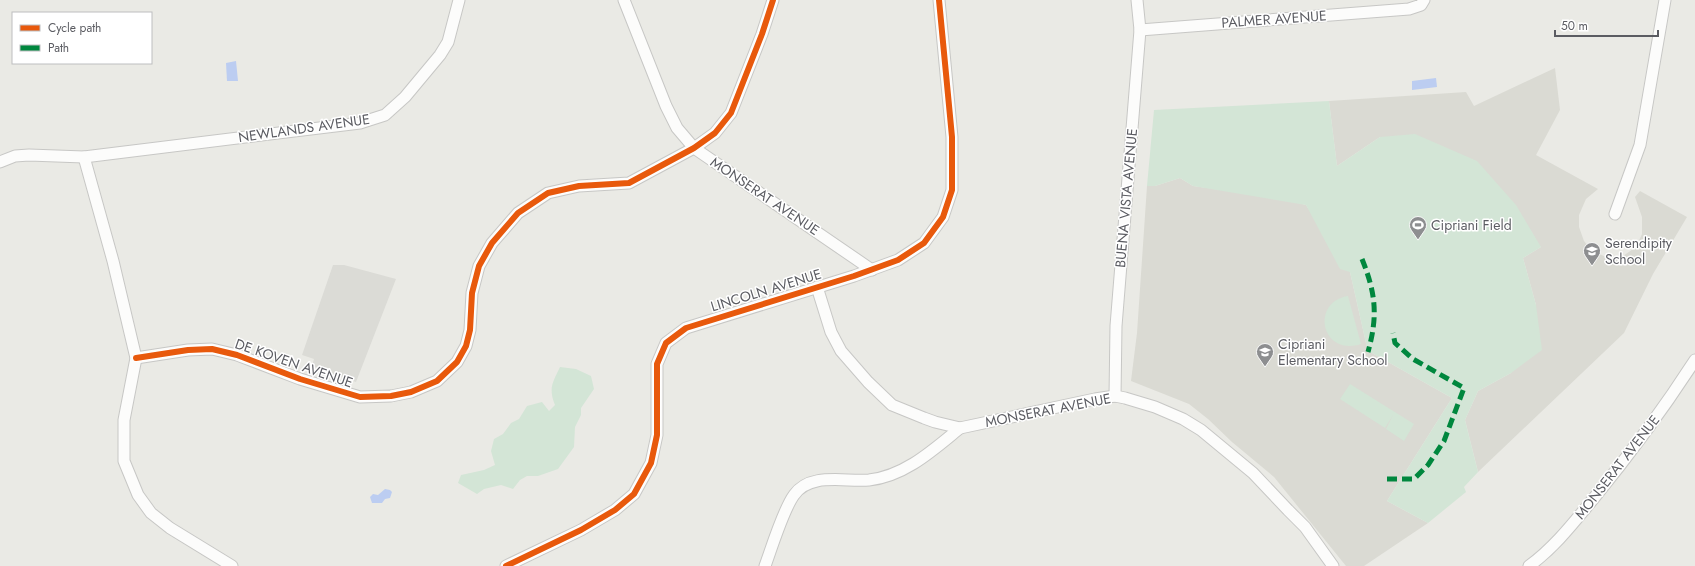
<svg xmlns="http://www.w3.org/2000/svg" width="1695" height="566" font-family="Jost,sans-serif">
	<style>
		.industrial { fill: #dbdbd6 }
		.education { fill: #dadad3 }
		.green { fill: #d3e5d6 }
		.water { fill: #bccdf1 }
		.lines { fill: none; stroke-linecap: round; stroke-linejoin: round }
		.minor-casing { stroke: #c7c7c5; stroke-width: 13 }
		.minor { stroke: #fcfcfb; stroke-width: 11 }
		.quiet { stroke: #00873e; stroke-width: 5; stroke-dasharray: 10 5; stroke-linecap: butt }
		.cycleway-casing { stroke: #fff; stroke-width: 8 }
		.cycleway { stroke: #e8590c; stroke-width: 6 }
		.labels { text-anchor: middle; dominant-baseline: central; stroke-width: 3; stroke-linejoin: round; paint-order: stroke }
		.street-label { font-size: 14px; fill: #5b5c62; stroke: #fff }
		.poi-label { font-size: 14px; fill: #5b5c62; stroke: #fff; text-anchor: start }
	</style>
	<rect width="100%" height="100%" fill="#eaeae5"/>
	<path class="industrial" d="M 333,265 L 344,265 L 396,279 L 356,382 L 312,366 L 314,359 L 302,355 Z"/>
	<g class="education">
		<path d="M 1555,68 L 1560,110 L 1536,155 L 1598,189 L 1586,199 L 1579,215 L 1579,227 L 1584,241 L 1592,251 L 1604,256 L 1623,256 L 1636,247 L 1642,234 L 1642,217 L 1635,197 L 1640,191 L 1687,217 L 1653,274 L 1624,333 L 1478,472 L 1465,420 L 1478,391 L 1511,373 L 1536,305 L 1523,258 L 1541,247 L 1380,137 L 1337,166 L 1329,101 L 1466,92 L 1474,106 Z"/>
		<path d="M 1180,178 L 1193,186 L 1275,197 L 1306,205 L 1350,272 L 1368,352 L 1372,353 L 1452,398 L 1387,501 L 1428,523 L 1364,566 L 1346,566 L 1274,477 L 1232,442 L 1208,419 L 1189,404 L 1131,381 L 1137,333 L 1147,186 L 1155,186 Z"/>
	</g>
	<g class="green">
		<path d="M 1329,101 L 1337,166 L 1380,137 L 1415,134 L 1477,161 L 1516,205 L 1541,247 L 1523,258 L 1536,305 L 1542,350 L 1511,373 L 1478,391 L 1465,420 L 1478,472 L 1464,487 L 1466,492 L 1428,523 L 1387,501 L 1452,398 L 1372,353 L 1368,352 L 1350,272 L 1340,269 L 1306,205 L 1193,186 L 1180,178 L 1155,186 L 1147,186 L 1154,110 Z"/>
		<path d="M 1348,296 L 1361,344 C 1321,357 1310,302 1348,296 Z"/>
		<path d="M 560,367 L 576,369 L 591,376 L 594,389 L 581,408 L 581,415 L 575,427 L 574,447 L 558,469 L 538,476 L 527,476 L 520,480 L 513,489 L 501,485 L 484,489 L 477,494 L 458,483 L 461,475 L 484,470 L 495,465 L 491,451 L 494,439 L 503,434 L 511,423 L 519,419 L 527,406 L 542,402 L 549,411 L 555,405 C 548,388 553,382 560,367 Z"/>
		<path d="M 1350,384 L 1414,424 L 1404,441 L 1386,429 L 1393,415 L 1385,428 L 1340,399 Z"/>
	</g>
	<g class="water">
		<path d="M 236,61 L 238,81 L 227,81 L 226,63 Z"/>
		<path d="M 1436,78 L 1437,87 L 1412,90 L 1412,81 Z"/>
		<path d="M 385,489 L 390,490 L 392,492 L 390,498 L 385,499 L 382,503 L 372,503 L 370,497 L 373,494 L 378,495 Z"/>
	</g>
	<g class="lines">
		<defs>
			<g id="minor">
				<path d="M 624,0 L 666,106 L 677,128 L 694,148 L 872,270"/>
				<path d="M 1140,30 L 1409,9 L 1421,5 L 1424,0"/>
				<path d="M 84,157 L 113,261 L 136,358 L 124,420 L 124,461 L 138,495 L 151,513 L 170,528 L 232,566"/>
				<path d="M 0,162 L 15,156 L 29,155 L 84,157 L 360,123 L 385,115 L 405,97 L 440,55 L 448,42 L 459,0"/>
				<path d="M 1615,214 L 1640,145 L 1665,0"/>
				<path d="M 817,287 L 831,332 L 841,351 L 868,382 L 892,405 L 924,418 L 935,422 L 960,428 L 1095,399 L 1115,396 L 1125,398 L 1155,407 L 1183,419 L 1201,430 L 1253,473 L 1288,510 L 1305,527 L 1333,566"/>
				<path d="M 136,358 L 188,350 L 212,349 L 237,355 L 300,379 L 360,397 L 391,396 L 411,392 L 437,381 L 457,362 L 466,346 L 470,330 L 472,293 L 479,266 L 492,243 L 518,213 L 548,193 L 579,186 L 629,183 L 694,148 L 715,133 L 731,113 L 762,34 L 773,0"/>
				<path d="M 1115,396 L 1116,326 L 1140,30 L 1137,0"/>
				<path d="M 506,566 L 581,530 L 615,510 L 634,494 L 651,463 L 657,435 L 657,364 L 666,343 L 686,328 L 854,276 L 898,260 L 924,243 L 943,217 L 952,190 L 952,137 L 939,0"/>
				<path d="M 765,566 C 772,547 783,510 794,495 C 810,472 844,482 869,480 C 905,476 933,450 960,428"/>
				<path d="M 1529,566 C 1555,547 1574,522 1594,498 C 1630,454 1664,408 1695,360"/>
			</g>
		</defs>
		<use href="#minor" class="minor-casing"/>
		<use href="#minor" class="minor"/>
		<g class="quiet">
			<path d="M 1362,259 C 1376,294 1378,316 1368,352"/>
			<path d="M 1387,479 L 1414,479 L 1428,465 L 1444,441 L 1464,388 L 1413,359 L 1395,343 L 1393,333"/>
		</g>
		<defs>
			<g id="cycleway">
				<path d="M 136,358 L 188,350 L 212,349 L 237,355 L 300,379 L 360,397 L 391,396 L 411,392 L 437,381 L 457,362 L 466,346 L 470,330 L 472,293 L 479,266 L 492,243 L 518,213 L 548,193 L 579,186 L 629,183 L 694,148 L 715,133 L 731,113 L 762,34 L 773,0"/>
				<path d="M 506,566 L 581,530 L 615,510 L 634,494 L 651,463 L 657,435 L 657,364 L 666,343 L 686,328 L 854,276 L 898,260 L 924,243 L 943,217 L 952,190 L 952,137 L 939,0"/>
			</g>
		</defs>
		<use href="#cycleway" class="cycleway-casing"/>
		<use href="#cycleway" class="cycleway"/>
	</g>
	<defs>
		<symbol id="stadium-pin" viewBox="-11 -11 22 30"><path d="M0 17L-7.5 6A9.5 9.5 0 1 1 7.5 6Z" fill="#8d8e90" stroke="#fff"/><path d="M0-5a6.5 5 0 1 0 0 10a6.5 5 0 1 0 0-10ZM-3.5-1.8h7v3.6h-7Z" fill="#fff"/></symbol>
		<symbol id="school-pin" viewBox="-11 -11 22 30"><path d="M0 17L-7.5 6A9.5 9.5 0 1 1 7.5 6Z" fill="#8d8e90" stroke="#fff"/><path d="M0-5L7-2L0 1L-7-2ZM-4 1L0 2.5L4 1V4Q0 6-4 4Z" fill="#fff"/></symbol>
	</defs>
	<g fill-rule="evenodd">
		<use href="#stadium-pin" x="1408" y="215" width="20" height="27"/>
		<use href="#school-pin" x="1582" y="241" width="20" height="27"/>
		<use href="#school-pin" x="1255" y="342" width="20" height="27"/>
	</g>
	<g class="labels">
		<g class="street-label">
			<text transform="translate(1274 19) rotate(-4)">PALMER AVENUE</text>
			<text transform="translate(304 128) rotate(-8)">NEWLANDS AVENUE</text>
			<text transform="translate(765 196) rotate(34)">MONSERAT AVENUE</text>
			<text transform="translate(1126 198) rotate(-85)">BUENA VISTA AVENUE</text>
			<text transform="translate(766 290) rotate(-17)">LINCOLN AVENUE</text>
			<text transform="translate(294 363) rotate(19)">DE KOVEN AVENUE</text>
			<text transform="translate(1048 410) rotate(-11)">MONSERAT AVENUE</text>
			<text transform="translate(1617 467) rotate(-52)">MONSERAT AVENUE</text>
		</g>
		<g class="poi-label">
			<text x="1431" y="225">Cipriani Field</text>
			<text x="1605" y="243">Serendipity<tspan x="1605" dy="16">School</tspan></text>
			<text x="1278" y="344">Cipriani<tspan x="1278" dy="16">Elementary School</tspan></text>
		</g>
	</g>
	<rect x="12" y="12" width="140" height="52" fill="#ffffff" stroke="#bdbec0"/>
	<rect x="20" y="25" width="20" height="6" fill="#e8590c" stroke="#bdbec0"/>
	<text x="48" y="32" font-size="12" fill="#5b5c62">Cycle path</text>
	<rect x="20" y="45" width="20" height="6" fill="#00873e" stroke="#bdbec0"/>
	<text x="48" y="52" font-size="12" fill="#5b5c62">Path</text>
	<path d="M1555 30v6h103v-6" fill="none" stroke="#5b5c62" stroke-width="2"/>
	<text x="1561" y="30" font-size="12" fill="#5b5c62" stroke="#ffffff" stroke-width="3" paint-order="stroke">50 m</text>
</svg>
